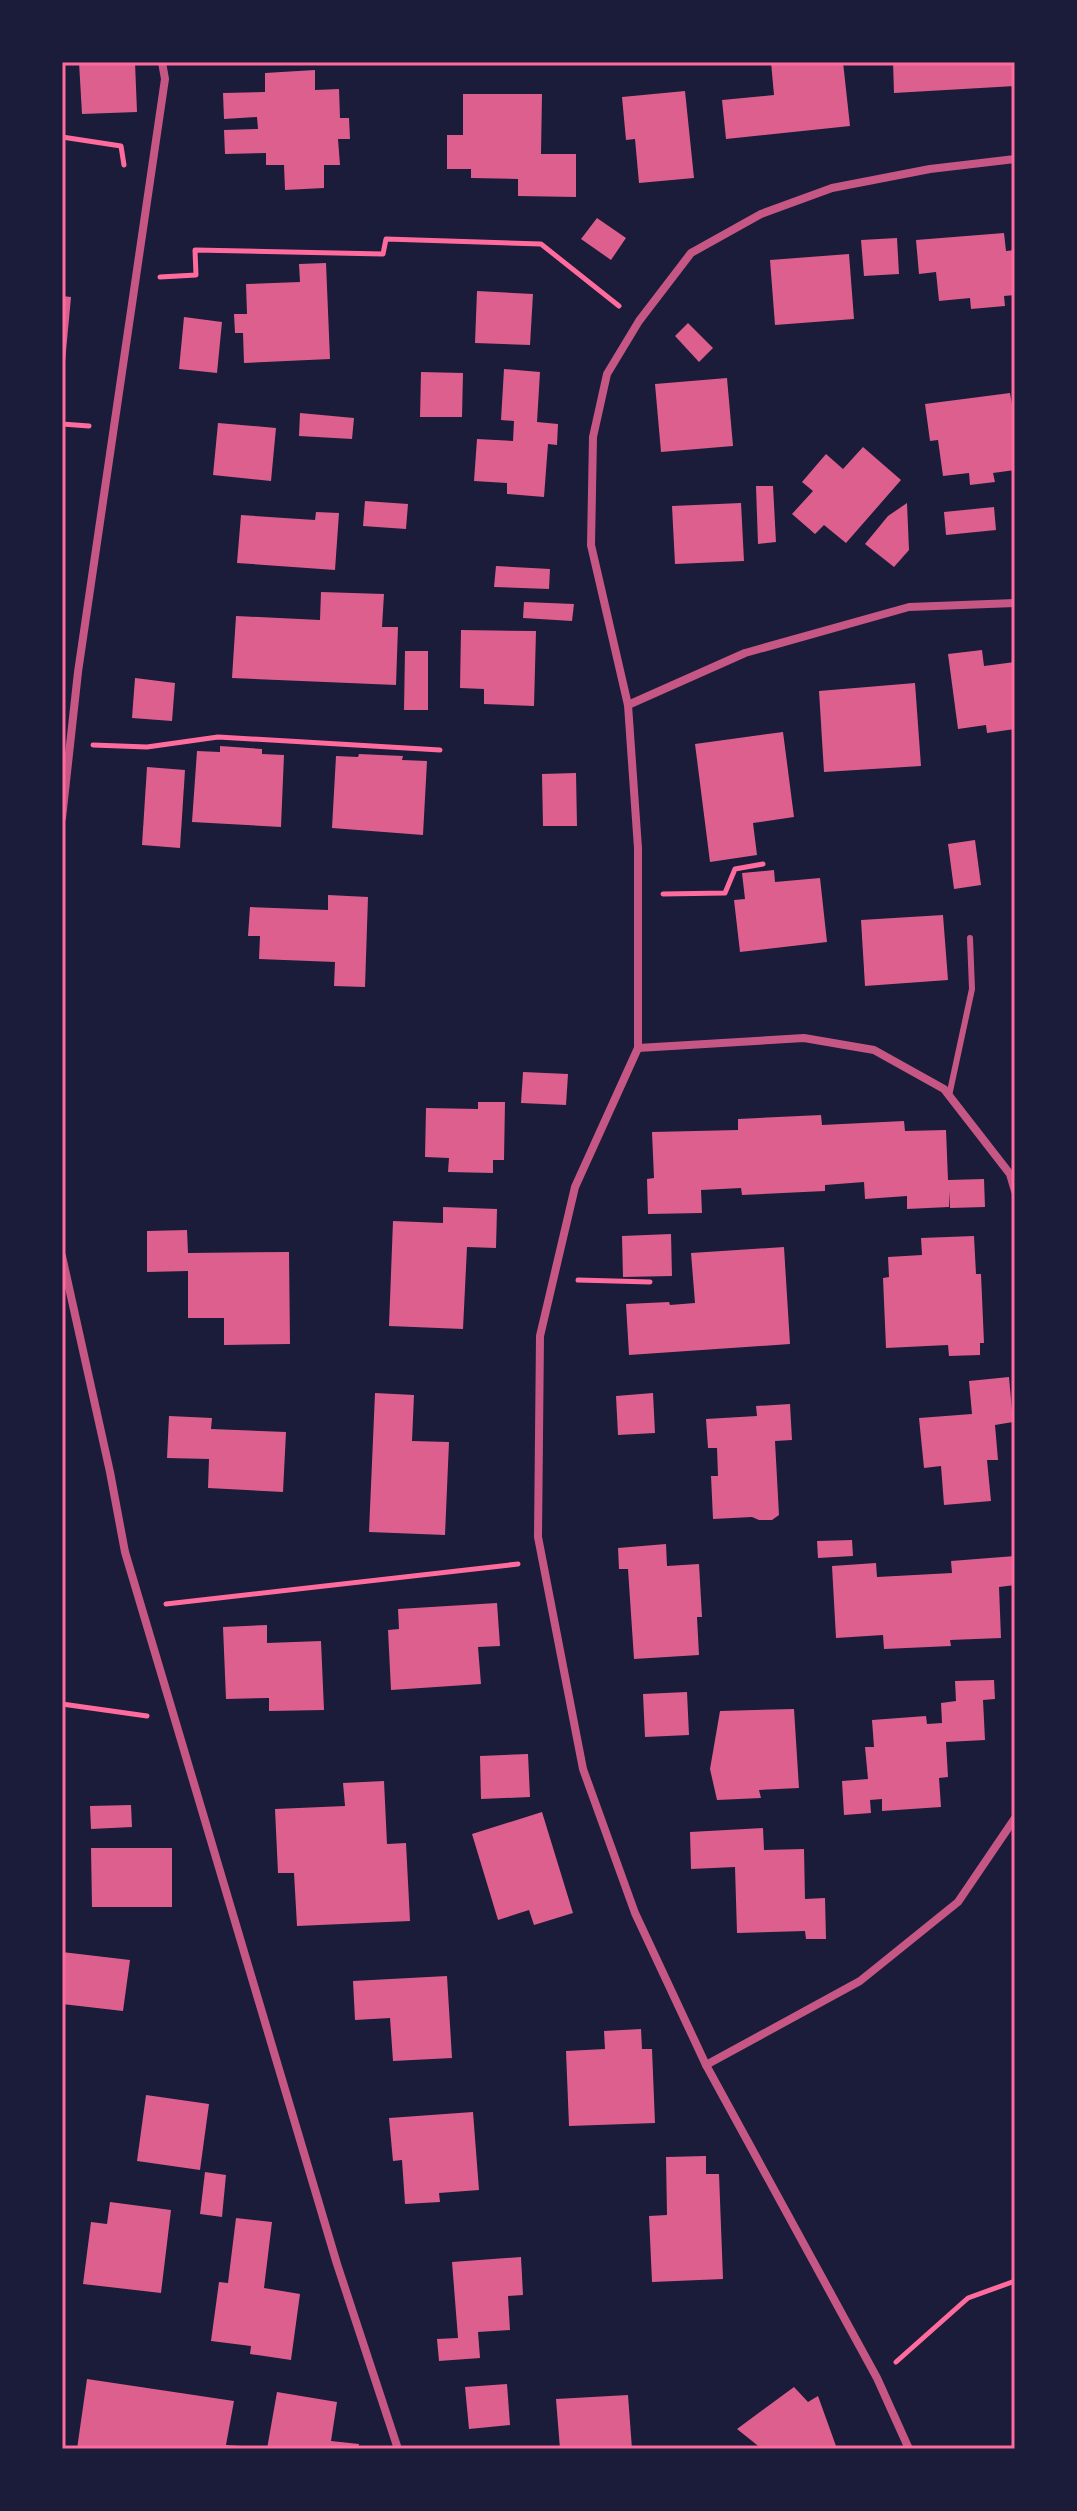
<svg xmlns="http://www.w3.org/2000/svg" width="1077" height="2511" font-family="Rubik,sans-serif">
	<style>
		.building { fill: #dd5f8e }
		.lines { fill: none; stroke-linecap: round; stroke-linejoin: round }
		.path { stroke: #ff6b9d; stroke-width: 5 }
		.service { stroke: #c65784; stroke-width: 6 }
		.minor { stroke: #c65784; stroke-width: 8 }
		.neatline { fill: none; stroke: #ff6b9d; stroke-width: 3 }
	</style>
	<rect width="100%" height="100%" fill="#1b1b3a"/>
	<g class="building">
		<path d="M 79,62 L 135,62 L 137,112 L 82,114 Z"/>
		<path d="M 771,62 L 843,62 L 850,126 L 726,139 L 722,100 L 774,95 Z"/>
		<path d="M 893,62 L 1015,62 L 1015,86 L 894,93 Z"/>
		<path d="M 315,70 L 315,90 L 339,89 L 340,118 L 349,118 L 350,139 L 338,139 L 340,165 L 324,165 L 324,188 L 285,190 L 284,165 L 266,165 L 266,153 L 225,154 L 224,130 L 258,129 L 257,117 L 224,119 L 223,93 L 265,92 L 265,73 Z"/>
		<path d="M 685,91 L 694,178 L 639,183 L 635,139 L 626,140 L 622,97 Z"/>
		<path d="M 463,94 L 542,94 L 541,154 L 576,154 L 576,197 L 518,196 L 518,179 L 471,178 L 471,169 L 447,169 L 447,135 L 463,135 Z"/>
		<path d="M 597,218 L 626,238 L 611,260 L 581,239 Z"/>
		<path d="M 1004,233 L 1006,251 L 1015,250 L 1015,295 L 1004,296 L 1005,306 L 971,309 L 970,298 L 939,301 L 936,272 L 919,274 L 916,240 Z"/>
		<path d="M 897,238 L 899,274 L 864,276 L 861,240 Z"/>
		<path d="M 849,254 L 854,319 L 775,325 L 770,260 Z"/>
		<path d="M 326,263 L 330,359 L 244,363 L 243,333 L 235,333 L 234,314 L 247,314 L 246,284 L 300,282 L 299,264 Z"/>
		<path d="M 477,291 L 533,294 L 530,345 L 475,343 Z"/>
		<path d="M 62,296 L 71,297 L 64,373 L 62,373 Z"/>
		<path d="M 184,317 L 222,322 L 217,373 L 179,369 Z"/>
		<path d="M 688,323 L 713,348 L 699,362 L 675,336 Z"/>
		<path d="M 504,369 L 540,372 L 537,422 L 558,424 L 557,445 L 548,444 L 544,497 L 507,494 L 507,483 L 474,481 L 477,439 L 513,441 L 514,421 L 501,420 Z"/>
		<path d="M 421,372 L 463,373 L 462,417 L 420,417 Z"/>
		<path d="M 727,378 L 733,446 L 661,452 L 655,384 Z"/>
		<path d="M 1010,393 L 1015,421 L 1015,470 L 993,473 L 995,482 L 970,485 L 969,473 L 943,476 L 938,440 L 930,441 L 925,404 Z"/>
		<path d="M 300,413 L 354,418 L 352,439 L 299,436 Z"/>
		<path d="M 218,423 L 276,428 L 271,481 L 213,475 Z"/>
		<path d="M 863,447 L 901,480 L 846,543 L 824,525 L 815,534 L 792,514 L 813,491 L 802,482 L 826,454 L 843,469 Z"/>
		<path d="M 756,486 L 773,486 L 776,542 L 758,544 Z"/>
		<path d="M 365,501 L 408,504 L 406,529 L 363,526 Z"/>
		<path d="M 741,503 L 744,561 L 675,564 L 672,506 Z"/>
		<path d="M 907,503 L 909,550 L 894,567 L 865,544 L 888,516 Z"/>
		<path d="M 994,507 L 996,530 L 946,535 L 944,512 Z"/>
		<path d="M 316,512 L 339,513 L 335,570 L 237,563 L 241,515 L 315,520 Z"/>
		<path d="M 496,566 L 550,569 L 549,589 L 494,587 Z"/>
		<path d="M 321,592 L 384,594 L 382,627 L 398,627 L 396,685 L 232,678 L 236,616 L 320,620 Z"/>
		<path d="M 524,602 L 574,604 L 572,621 L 523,618 Z"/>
		<path d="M 461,630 L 536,631 L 534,706 L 484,704 L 484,689 L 460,688 Z"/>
		<path d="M 982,650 L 984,666 L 1015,662 L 1015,729 L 987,733 L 986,725 L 958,729 L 948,654 Z"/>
		<path d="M 405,651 L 428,651 L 428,710 L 404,710 Z"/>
		<path d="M 135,678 L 175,683 L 172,721 L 132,718 Z"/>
		<path d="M 915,683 L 921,766 L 824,772 L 819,691 Z"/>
		<path d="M 783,732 L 794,817 L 753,823 L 757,855 L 710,862 L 695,744 Z"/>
		<path d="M 220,746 L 262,749 L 262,754 L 284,755 L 281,827 L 192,822 L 197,751 L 220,752 Z"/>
		<path d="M 359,754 L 403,756 L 402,760 L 427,761 L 423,835 L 332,828 L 336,756 L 358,757 Z"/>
		<path d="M 147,767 L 185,770 L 180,848 L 142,845 Z"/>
		<path d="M 576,773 L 577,826 L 543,826 L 542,774 Z"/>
		<path d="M 975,840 L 981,885 L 954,889 L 948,844 Z"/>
		<path d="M 774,870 L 775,882 L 820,878 L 827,942 L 740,952 L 734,900 L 745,899 L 742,873 Z"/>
		<path d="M 328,895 L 368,897 L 365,987 L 334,986 L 335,962 L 259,959 L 260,936 L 248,936 L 250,907 L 328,910 Z"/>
		<path d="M 943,915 L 948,980 L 865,986 L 861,920 Z"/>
		<path d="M 523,1072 L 568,1074 L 566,1105 L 521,1103 Z"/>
		<path d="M 478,1102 L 505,1102 L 504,1160 L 493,1160 L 493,1173 L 448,1172 L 449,1158 L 425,1157 L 426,1108 L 478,1109 Z"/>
		<path d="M 821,1115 L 822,1125 L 904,1121 L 905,1131 L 946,1130 L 948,1180 L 984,1179 L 985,1207 L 950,1208 L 949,1191 L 949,1207 L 907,1209 L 907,1196 L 865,1199 L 864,1182 L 825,1185 L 825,1191 L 742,1195 L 741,1188 L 701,1190 L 702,1213 L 648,1214 L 647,1179 L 654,1178 L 652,1132 L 738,1130 L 738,1119 Z"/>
		<path d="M 443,1207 L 497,1209 L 496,1248 L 467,1247 L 463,1329 L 389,1326 L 393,1221 L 443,1223 Z"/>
		<path d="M 187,1230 L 188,1253 L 289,1252 L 290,1344 L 224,1345 L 224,1318 L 188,1318 L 188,1271 L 147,1272 L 147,1231 Z"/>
		<path d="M 671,1234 L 672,1276 L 623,1277 L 622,1236 Z"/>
		<path d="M 974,1236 L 976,1274 L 981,1274 L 984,1343 L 980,1343 L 980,1355 L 949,1356 L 948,1345 L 886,1348 L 883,1278 L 889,1277 L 888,1257 L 922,1255 L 921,1238 Z"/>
		<path d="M 784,1247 L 790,1344 L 629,1355 L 626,1304 L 669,1302 L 670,1305 L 695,1303 L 691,1253 Z"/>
		<path d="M 1009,1377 L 1013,1422 L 995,1425 L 998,1460 L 987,1460 L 991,1501 L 944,1505 L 941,1466 L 924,1468 L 919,1418 L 972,1414 L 969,1381 Z"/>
		<path d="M 375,1393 L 414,1395 L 412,1441 L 449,1442 L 445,1535 L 369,1532 Z"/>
		<path d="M 653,1393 L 655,1433 L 618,1435 L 616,1396 Z"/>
		<path d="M 790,1404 L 792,1440 L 775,1441 L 779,1515 L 772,1520 L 759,1520 L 752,1517 L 713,1519 L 711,1476 L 718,1476 L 717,1448 L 708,1448 L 706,1419 L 757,1416 L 756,1406 Z"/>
		<path d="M 169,1416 L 212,1418 L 211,1429 L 286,1432 L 283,1492 L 208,1488 L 209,1459 L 167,1458 Z"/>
		<path d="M 852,1540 L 853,1556 L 818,1558 L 817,1541 Z"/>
		<path d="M 666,1544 L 667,1566 L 699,1564 L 702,1617 L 697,1617 L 699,1655 L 634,1659 L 628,1569 L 619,1569 L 618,1548 Z"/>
		<path d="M 1015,1556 L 1015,1585 L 999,1587 L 1001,1638 L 950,1640 L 951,1646 L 884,1649 L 883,1635 L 836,1638 L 832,1566 L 876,1563 L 877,1577 L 952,1573 L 951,1561 Z"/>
		<path d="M 497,1603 L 500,1646 L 478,1647 L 481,1684 L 391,1690 L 388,1630 L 399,1629 L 398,1609 Z"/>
		<path d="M 267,1625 L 267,1643 L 321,1641 L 324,1710 L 269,1711 L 269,1698 L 226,1699 L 223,1627 Z"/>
		<path d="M 994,1680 L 995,1699 L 983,1700 L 985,1740 L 946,1742 L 948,1777 L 939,1778 L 941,1807 L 882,1811 L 882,1799 L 870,1800 L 871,1813 L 844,1815 L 842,1781 L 868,1779 L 865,1747 L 874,1747 L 872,1720 L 926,1716 L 927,1724 L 942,1723 L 941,1703 L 956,1701 L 955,1681 Z"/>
		<path d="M 687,1692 L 689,1735 L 645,1737 L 643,1694 Z"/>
		<path d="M 794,1709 L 799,1788 L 759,1790 L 761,1798 L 717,1800 L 710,1769 L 720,1711 Z"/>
		<path d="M 528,1754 L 530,1797 L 481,1799 L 480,1756 Z"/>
		<path d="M 384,1781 L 387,1844 L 406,1843 L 410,1921 L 297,1926 L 294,1873 L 278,1873 L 275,1809 L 345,1806 L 343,1783 Z"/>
		<path d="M 131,1805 L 132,1827 L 91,1829 L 90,1806 Z"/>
		<path d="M 542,1812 L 573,1913 L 534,1925 L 529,1910 L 498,1920 L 472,1834 Z"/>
		<path d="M 763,1828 L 764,1850 L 804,1849 L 805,1899 L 825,1898 L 826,1939 L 806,1939 L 805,1931 L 737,1933 L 735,1867 L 691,1869 L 690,1832 Z"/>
		<path d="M 91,1848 L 172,1848 L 172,1907 L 92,1907 Z"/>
		<path d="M 62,1952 L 130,1960 L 123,2011 L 62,2004 Z"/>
		<path d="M 447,1976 L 452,2058 L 393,2061 L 390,2018 L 355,2020 L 353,1981 Z"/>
		<path d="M 641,2029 L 642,2049 L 652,2049 L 655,2123 L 569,2126 L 566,2051 L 605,2049 L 604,2031 Z"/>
		<path d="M 146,2095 L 209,2104 L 200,2170 L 137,2161 Z"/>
		<path d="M 473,2112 L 479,2190 L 439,2193 L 440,2202 L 405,2204 L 402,2160 L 393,2161 L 389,2118 Z"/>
		<path d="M 706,2156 L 706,2174 L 719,2174 L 723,2279 L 652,2282 L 649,2216 L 667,2215 L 666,2157 Z"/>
		<path d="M 205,2172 L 226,2175 L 222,2217 L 200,2214 Z"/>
		<path d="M 110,2202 L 171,2210 L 161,2293 L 83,2284 L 91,2222 L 107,2224 Z"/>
		<path d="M 236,2218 L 272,2222 L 264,2288 L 300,2294 L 291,2360 L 250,2354 L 251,2346 L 211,2341 L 219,2282 L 228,2283 Z"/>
		<path d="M 521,2257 L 523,2295 L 508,2296 L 510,2330 L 478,2332 L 480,2358 L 439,2361 L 437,2339 L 458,2338 L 452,2262 Z"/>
		<path d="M 87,2379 L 234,2401 L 226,2445 L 240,2446 L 240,2449 L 77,2449 Z"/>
		<path d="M 507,2384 L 510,2425 L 469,2429 L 465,2387 Z"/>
		<path d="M 794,2387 L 808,2402 L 818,2396 L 836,2446 L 860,2446 L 860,2449 L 762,2449 L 737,2429 Z"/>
		<path d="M 277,2392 L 337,2402 L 331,2441 L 359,2444 L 358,2449 L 267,2449 Z"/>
		<path d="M 628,2395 L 632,2449 L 560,2449 L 556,2399 Z"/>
	</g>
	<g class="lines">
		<g class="path">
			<path d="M 62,137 L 121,146 L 124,165"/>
			<path d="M 160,277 L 196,275 L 195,250 L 383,254 L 386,239 L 541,244 L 619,306"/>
			<path d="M 62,424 L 89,426"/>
			<path d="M 93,745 L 147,747 L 218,737 L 440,750"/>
			<path d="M 663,894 L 725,893 L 735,869 L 763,864"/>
			<path d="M 578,1280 L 650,1282"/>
			<path d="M 166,1604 L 518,1564"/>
			<path d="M 62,1704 L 147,1716"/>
			<path d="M 896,2362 L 968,2298 L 1015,2281"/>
		</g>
		<path class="service" d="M 949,1096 L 972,989 L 970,938"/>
		<g class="minor">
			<path d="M 628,705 L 745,653 L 909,607 L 1015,603"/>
			<path d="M 62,818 L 78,672 L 165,79 L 162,62"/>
			<path d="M 638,1048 L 804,1038 L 874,1050 L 944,1089 L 1010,1174 L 1015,1191"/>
			<path d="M 62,1256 L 110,1472 L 125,1552 L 337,2264 L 398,2449"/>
			<path d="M 706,2065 L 860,1981 L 958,1902 L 1015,1818"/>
			<path d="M 909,2449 L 877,2378 L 706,2065 L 635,1913 L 583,1769 L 538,1537 L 540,1336 L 575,1187 L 638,1048 L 638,848 L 628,705 L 591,545 L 593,437 L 607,374 L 639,321 L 691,253 L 761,214 L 832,188 L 930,169 L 1015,159"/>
		</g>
	</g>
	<rect width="1077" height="2511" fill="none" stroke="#1b1b3a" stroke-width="128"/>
	<rect x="64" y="64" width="949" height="2383" class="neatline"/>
</svg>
